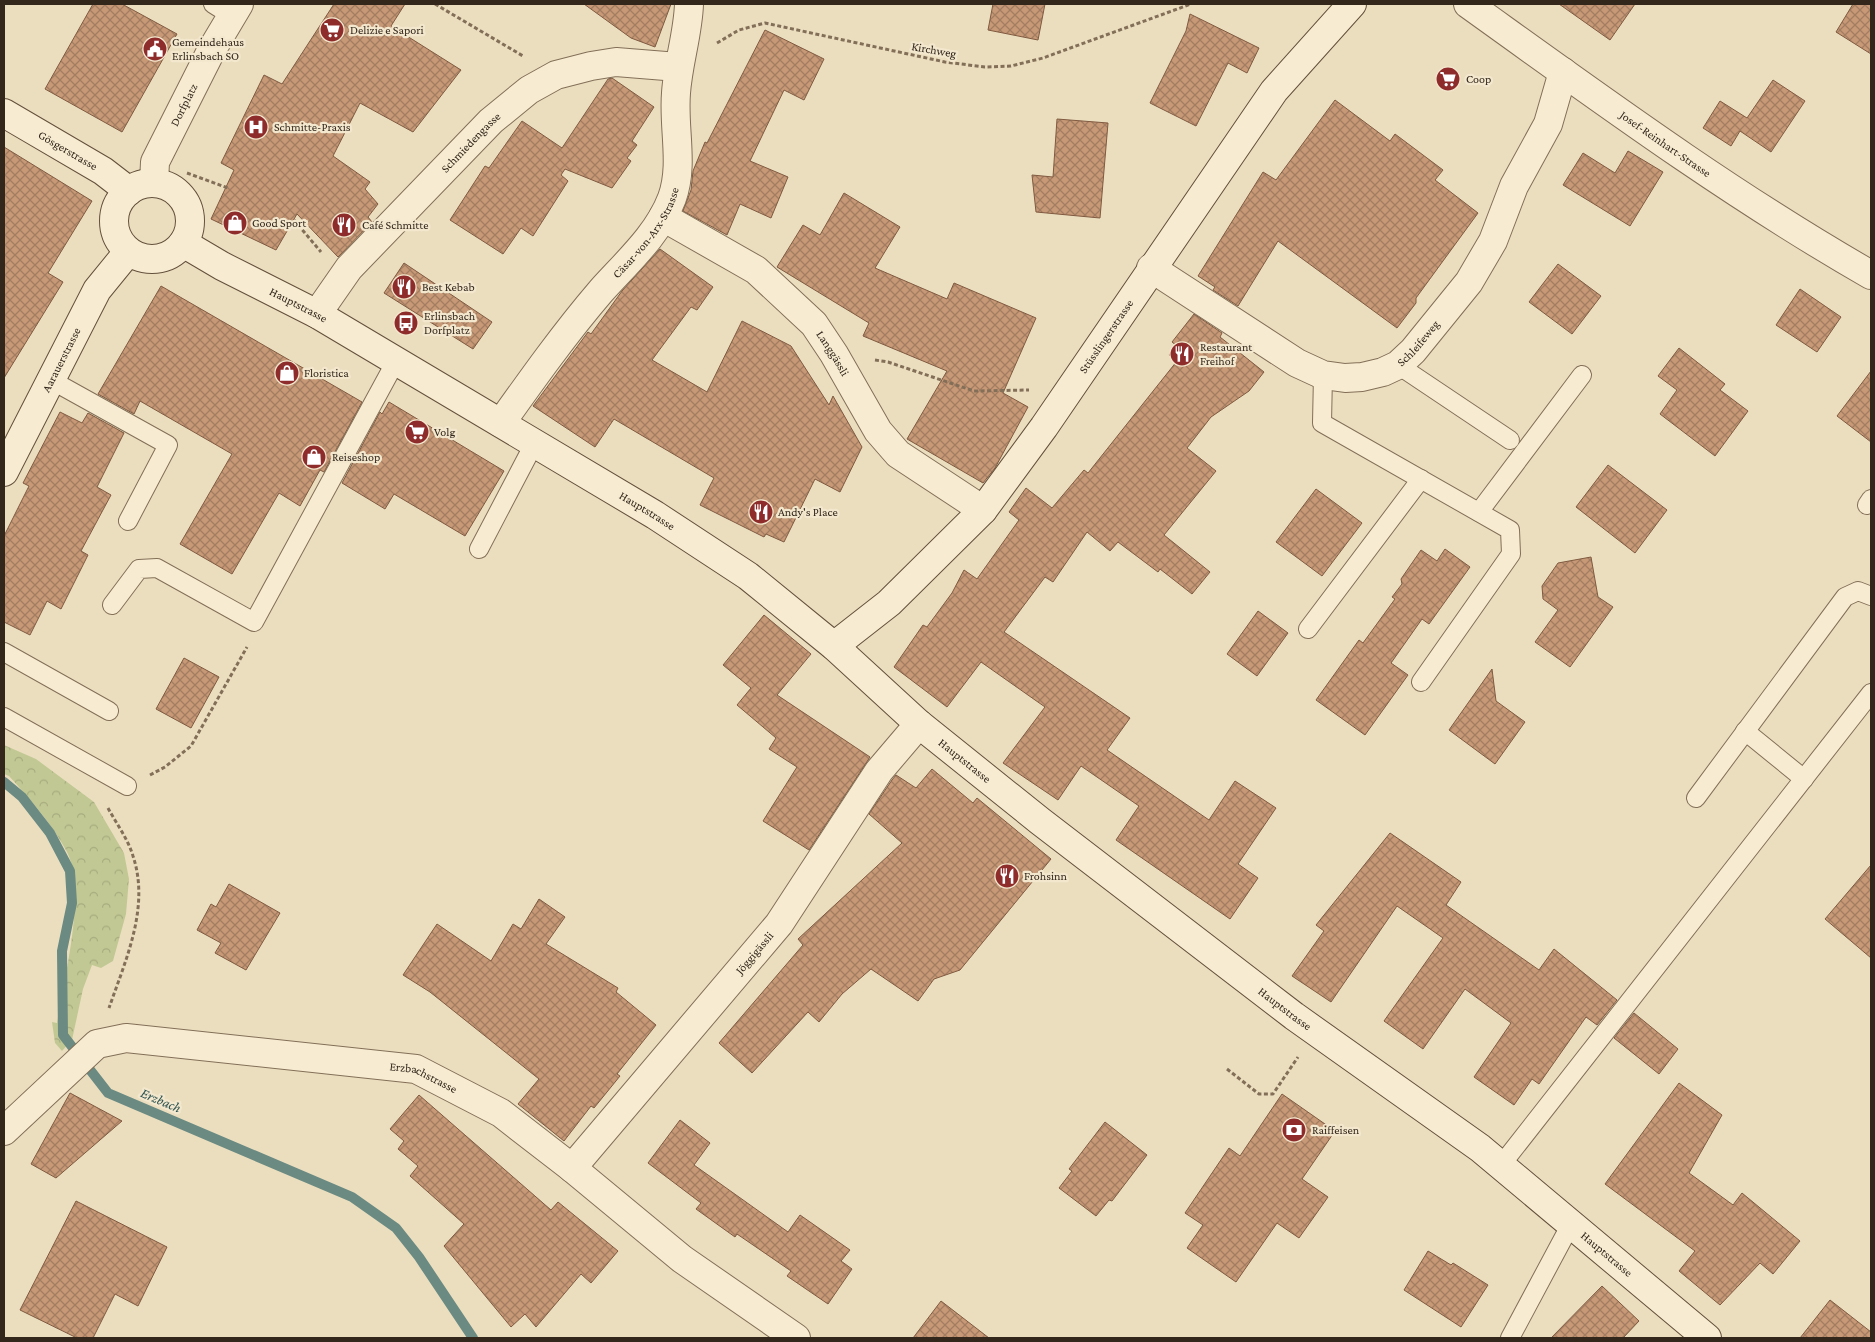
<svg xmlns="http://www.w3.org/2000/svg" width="1875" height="1342" font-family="'Crimson Pro',serif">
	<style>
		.forest { fill: url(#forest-crowns) }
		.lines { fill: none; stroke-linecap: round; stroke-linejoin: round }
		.stream { stroke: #6a8a82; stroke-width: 10 }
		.building { fill: url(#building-cross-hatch); stroke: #805a40 }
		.lane-casing { stroke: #836f58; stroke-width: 20 }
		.street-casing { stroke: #836f58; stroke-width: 30 }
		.secondary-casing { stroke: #64503c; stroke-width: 30 }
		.path { stroke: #836f58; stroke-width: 3; stroke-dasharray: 4 2.5; stroke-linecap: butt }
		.lane { stroke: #f7ecd1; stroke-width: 18 }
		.street { stroke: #f7ecd1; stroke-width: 28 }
		.secondary { stroke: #f7ecd1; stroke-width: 28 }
		.labels { text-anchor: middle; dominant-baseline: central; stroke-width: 4.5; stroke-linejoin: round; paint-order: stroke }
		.poi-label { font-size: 12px; fill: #33271c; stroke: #f3e8ce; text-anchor: start }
		.street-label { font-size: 12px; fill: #33271c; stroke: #f3e8ce }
		.water-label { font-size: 14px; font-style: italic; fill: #2c5250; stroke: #f3e8ce }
	</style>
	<defs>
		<pattern id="forest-crowns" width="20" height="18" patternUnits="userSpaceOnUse" patternTransform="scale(1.25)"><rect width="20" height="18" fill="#c2c894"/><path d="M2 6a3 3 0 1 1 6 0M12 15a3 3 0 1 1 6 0" fill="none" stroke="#a7ac7f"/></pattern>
		<pattern id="building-cross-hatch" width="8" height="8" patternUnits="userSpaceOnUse" patternTransform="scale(1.25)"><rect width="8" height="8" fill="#c79977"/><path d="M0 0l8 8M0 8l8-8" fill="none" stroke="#a27d61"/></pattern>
	</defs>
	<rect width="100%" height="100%" fill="#ebdebf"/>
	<path class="forest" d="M 4,745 L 36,759 L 94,802 L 124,853 L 129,879 L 126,914 L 113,961 L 101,968 L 92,965 L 83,989 L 72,1040 L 62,1051 L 55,1043 L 52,1022 L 57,1023 C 64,978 87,891 67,852 C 52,824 30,799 9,776 L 4,774 Z"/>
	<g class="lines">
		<path class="stream" d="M 4,782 L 22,797 L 50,833 L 70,871 L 72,903 L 62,951 L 63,1035 L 108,1093 L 352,1197 L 396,1228 L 419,1257 L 473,1338"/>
	</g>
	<g class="building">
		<path d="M 93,4 L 122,4 L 177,34 L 122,132 L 45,89 Z"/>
		<path d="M 334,4 L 405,4 L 391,26 L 461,70 L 413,132 L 360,103 L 333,156 L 370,182 L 365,189 L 378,204 L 368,217 L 372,222 L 338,257 L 297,214 L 276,250 L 211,219 L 234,170 L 221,163 L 264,75 L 282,84 Z"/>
		<path d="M 584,4 L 671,4 L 655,47 L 631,38 Z"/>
		<path d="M 993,4 L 1045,4 L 1038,40 L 988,30 Z"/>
		<path d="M 1559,4 L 1635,4 L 1610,40 Z"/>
		<path d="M 1853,4 L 1871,4 L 1871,54 L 1836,32 Z"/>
		<path d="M 1190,14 L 1259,48 L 1247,73 L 1228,63 L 1196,126 L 1150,103 L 1186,31 Z"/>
		<path d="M 765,30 L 824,59 L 804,100 L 784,90 L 750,161 L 788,177 L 771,218 L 740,204 L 727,235 L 683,211 L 691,190 L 693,171 L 705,142 L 707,143 Z"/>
		<path d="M 612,78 L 654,107 L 632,141 L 637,145 L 627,158 L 631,161 L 612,188 L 565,169 L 561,175 L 568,181 L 533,236 L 521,228 L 503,254 L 450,220 L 485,166 L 489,168 L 522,121 L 562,148 L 608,79 Z"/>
		<path d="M 1773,80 L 1805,101 L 1771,152 L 1740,131 L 1731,146 L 1703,128 L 1720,101 L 1747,118 Z"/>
		<path d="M 1335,100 L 1390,141 L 1395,134 L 1443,170 L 1435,180 L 1478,213 L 1416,298 L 1416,303 L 1397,328 L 1278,241 L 1238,306 L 1213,290 L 1215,287 L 1198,276 L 1263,172 L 1276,180 Z"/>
		<path d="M 1057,119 L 1108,123 L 1100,218 L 1036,212 L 1032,175 L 1053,177 Z"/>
		<path d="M 4,147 L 92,201 L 48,273 L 63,282 L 4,378 Z"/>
		<path d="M 1628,151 L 1663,172 L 1630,226 L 1563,185 L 1583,153 L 1615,173 Z"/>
		<path d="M 844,193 L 900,227 L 875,268 L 947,299 L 954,283 L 1036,318 L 1003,393 L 1028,407 L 995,468 L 983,483 L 907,439 L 947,371 L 863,336 L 869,323 L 777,267 L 803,225 L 820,235 Z"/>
		<path d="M 660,249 L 713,287 L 697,310 L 691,307 L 652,360 L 707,392 L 742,321 L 791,346 L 829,405 L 833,396 L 862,447 L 840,492 L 815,479 L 784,542 L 766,534 L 764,537 L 700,505 L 714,478 L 614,419 L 595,447 L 533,406 L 588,332 L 591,334 L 622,291 Z"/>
		<path d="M 404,263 L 492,322 L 473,349 L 384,293 Z"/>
		<path d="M 1558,264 L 1601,296 L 1572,334 L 1529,302 Z"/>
		<path d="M 161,286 L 362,402 L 324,472 L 320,470 L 300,506 L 279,493 L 232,574 L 180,544 L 232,454 L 140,401 L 134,414 L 98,394 Z"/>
		<path d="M 1800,289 L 1841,317 L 1817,352 L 1776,325 Z"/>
		<path d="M 1194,314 L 1222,333 L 1220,337 L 1264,372 L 1249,391 L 1211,417 L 1187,448 L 1216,471 L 1164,535 L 1210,572 L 1192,594 L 1160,569 L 1158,572 L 1118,542 L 1110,551 L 1087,532 L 1053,582 L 1045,577 L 1004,632 L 1130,718 L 1107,750 L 1209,820 L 1235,781 L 1276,808 L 1238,864 L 1258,878 L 1230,919 L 1116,840 L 1139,806 L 1081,766 L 1058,800 L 1003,763 L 1045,707 L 981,662 L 947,707 L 894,667 L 923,625 L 927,627 L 952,593 L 964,570 L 977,579 L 1019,520 L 1009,512 L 1026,488 L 1052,508 L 1084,470 L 1088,473 L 1177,361 L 1169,355 L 1177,346 L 1172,342 Z"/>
		<path d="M 1679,348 L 1725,384 L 1720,390 L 1748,411 L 1715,456 L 1660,414 L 1677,390 L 1658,376 Z"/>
		<path d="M 1871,371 L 1871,442 L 1837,416 Z"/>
		<path d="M 389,402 L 504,471 L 465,536 L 394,494 L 385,509 L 342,483 L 380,412 L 382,414 Z"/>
		<path d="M 60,412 L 82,423 L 88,413 L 124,433 L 97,487 L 111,495 L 81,551 L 88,555 L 61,609 L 47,601 L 30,635 L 4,622 L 4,536 L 29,486 L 23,483 Z"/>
		<path d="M 1608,465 L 1667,510 L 1635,553 L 1576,507 Z"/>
		<path d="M 1316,489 L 1362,523 L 1322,576 L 1276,542 Z"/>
		<path d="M 1445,549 L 1470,567 L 1429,624 L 1422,619 L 1391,663 L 1408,675 L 1365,735 L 1316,700 L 1359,640 L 1363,643 L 1395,599 L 1392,597 L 1402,584 L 1401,579 L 1421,550 L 1437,561 Z"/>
		<path d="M 1591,557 L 1598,597 L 1613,607 L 1570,667 L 1535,642 L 1558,610 L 1543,599 L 1542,586 L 1558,563 Z"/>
		<path d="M 1258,611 L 1288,633 L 1257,676 L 1227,654 Z"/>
		<path d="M 764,615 L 811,654 L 777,695 L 870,757 L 809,850 L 763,821 L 797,767 L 769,749 L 776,738 L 737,705 L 751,688 L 723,665 Z"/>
		<path d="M 184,658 L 219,677 L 191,728 L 156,709 Z"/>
		<path d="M 1492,669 L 1496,701 L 1525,722 L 1495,764 L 1449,730 Z"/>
		<path d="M 932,769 L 973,803 L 977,798 L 1051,859 L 960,970 L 934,979 L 918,1001 L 871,969 L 842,994 L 819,1022 L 808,1012 L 752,1073 L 719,1043 L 803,945 L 798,939 L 902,843 L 869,814 L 892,780 L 896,775 L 916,788 Z"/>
		<path d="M 1390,833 L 1461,882 L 1446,905 L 1539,970 L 1554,949 L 1617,1000 L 1597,1025 L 1586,1017 L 1539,1084 L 1532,1079 L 1514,1105 L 1474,1077 L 1511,1023 L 1465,989 L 1423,1049 L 1384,1021 L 1443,938 L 1397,906 L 1331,1002 L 1292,976 L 1324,931 L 1316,925 Z"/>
		<path d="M 1871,865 L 1871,958 L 1825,919 Z"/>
		<path d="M 229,884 L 280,913 L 246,970 L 215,953 L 221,943 L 197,930 L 211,904 L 216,907 Z"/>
		<path d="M 539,899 L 565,917 L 546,944 L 618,988 L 616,992 L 656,1025 L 617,1074 L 620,1076 L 594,1108 L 591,1106 L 564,1141 L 518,1104 L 539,1079 L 430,992 L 403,975 L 437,924 L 491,961 L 513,924 L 521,929 Z"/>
		<path d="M 1634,1013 L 1678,1049 L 1659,1074 L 1614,1038 Z"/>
		<path d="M 1679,1083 L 1722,1115 L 1689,1173 L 1733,1205 L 1742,1193 L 1800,1241 L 1773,1274 L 1760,1263 L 1720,1305 L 1679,1271 L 1695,1251 L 1605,1184 Z"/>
		<path d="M 70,1093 L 122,1121 L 56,1178 L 31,1164 Z"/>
		<path d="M 1282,1094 L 1335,1131 L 1302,1179 L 1328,1197 L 1299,1238 L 1277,1223 L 1236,1282 L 1187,1248 L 1203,1225 L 1185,1213 L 1229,1148 L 1240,1156 Z"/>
		<path d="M 419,1095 L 551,1210 L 558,1202 L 618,1251 L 591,1283 L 581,1274 L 536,1327 L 525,1314 L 511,1327 L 444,1246 L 464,1224 L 410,1176 L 418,1166 L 398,1149 L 404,1141 L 390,1129 Z"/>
		<path d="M 680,1120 L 710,1143 L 694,1165 L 788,1232 L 800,1215 L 850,1250 L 841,1261 L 852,1269 L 828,1304 L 787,1276 L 791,1271 L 737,1234 L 735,1237 L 696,1209 L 701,1203 L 648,1163 Z"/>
		<path d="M 1105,1122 L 1147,1155 L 1112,1201 L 1109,1200 L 1096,1216 L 1059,1188 L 1072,1171 L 1069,1169 Z"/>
		<path d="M 76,1201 L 167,1247 L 138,1306 L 115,1294 L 93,1338 L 77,1338 L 20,1310 Z"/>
		<path d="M 1428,1251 L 1451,1265 L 1453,1263 L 1488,1285 L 1461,1327 L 1404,1290 Z"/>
		<path d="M 1602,1286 L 1639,1321 L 1623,1338 L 1551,1338 Z"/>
		<path d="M 1830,1300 L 1871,1332 L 1871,1338 L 1800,1338 Z"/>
		<path d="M 941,1301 L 989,1338 L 913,1338 Z"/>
	</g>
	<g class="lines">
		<defs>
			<g id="lane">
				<path d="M 213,4 L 232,16"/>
				<path d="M 1398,365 L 1510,440"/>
				<path d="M 1323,375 L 1322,423 L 1510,530 L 1511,554 L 1421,682"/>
				<path d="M 51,380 L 168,445 L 128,521"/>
				<path d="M 1867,505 L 1871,499"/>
				<path d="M 1479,512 L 1582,375"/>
				<path d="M 479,549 L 534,444"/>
				<path d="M 112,605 L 139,569 L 157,568 L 254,622 L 396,361"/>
				<path d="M 1308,629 L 1421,479"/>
				<path d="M 4,652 L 109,711"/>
				<path d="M 4,717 L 127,786"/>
				<path d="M 1745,731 L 1804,779"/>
				<path d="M 1696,798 L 1845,597 L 1858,591 L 1871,596"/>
				<path d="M 1502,1164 L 1871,693"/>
				<path d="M 1510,1338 L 1572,1222"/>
			</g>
			<g id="street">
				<path id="s1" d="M 1468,4 C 1599,98 1731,195 1871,275"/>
				<path id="s2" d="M 154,183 L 155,162 L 211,51 L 239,4"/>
				<path id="s3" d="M 663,217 L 756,270 L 814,324 L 834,354 L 878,431 L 898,454 L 983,510"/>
				<path id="s4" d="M 1151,268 L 1297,363 L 1323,375 L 1345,378 L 1362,377 L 1383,372 L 1398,365 L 1413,351 L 1469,282 L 1493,241 L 1514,186 L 1548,124 L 1563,72"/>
				<path id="s5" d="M 317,314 L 349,268 L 491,121 L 529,90 L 556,75 L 591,66 L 616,62 L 678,67"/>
				<path id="s6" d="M 501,423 C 533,378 565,333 601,291 C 627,262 658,235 672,198 C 684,165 673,128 676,93 C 678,63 688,34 689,4"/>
				<path id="s7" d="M 4,1131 L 97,1044 L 126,1038 L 416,1069 L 501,1113 L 572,1168 L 682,1259 L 796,1338"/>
				<path id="s8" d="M 572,1168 L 779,924 L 879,771 L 919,724"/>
			</g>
			<g id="secondary">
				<path id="s9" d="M 4,113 L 103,171 L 129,191"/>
				<circle cx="152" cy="221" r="38"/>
				<path id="s10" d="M 183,243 L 222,266 L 317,314 L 396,361 L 655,515 L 748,576 L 834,646 L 919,724 L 1040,821 L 1294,1016 L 1480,1148 L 1707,1338"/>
				<path id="s11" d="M 4,472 L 97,290 L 128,252"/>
				<path id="s12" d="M 834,646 L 889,603 L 983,510 L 1044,427 L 1274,91 L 1352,4"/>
			</g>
		</defs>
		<use href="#lane" class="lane-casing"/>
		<use href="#street" class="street-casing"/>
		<use href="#secondary" class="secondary-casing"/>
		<g class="path">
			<path d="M 435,4 L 523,56"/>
			<path d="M 717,43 L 739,30 L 765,23 L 945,62 L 985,67 L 1011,66 L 1043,58 L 1191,4"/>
			<path d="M 187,173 L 228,188"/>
			<path d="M 294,220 L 321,252"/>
			<path d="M 875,360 L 888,362 L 974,391 L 1029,390"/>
			<path d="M 150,775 L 165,767 L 191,746 L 247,647"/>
			<path d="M 108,808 C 116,823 128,839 133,856 C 150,907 126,959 109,1008"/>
			<path d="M 1227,1069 L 1259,1094 L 1273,1094 L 1298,1057"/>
		</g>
		<use href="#lane" class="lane"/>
		<use href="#street" class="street"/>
		<use href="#secondary" class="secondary"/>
	</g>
	<defs>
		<symbol id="supermarket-disc" viewBox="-11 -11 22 22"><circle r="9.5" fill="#8e2c2c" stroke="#f3e8ce"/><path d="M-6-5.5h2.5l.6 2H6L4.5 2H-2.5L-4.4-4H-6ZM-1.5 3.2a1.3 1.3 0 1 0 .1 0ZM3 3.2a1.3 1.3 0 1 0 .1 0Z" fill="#fff"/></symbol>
		<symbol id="civic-disc" viewBox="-11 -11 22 22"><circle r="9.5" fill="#8e2c2c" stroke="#f3e8ce"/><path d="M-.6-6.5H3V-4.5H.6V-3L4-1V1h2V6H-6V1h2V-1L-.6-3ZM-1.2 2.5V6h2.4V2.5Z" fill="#fff"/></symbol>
		<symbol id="hospital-disc" viewBox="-11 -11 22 22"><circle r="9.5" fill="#8e2c2c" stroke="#f3e8ce"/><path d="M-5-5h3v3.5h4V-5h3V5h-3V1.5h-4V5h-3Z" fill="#fff"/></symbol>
		<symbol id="shop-disc" viewBox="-11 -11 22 22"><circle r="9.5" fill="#8e2c2c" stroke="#f3e8ce"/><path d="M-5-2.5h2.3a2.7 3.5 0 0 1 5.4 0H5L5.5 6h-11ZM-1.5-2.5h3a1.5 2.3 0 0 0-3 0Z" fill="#fff"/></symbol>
		<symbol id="restaurant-disc" viewBox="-11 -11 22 22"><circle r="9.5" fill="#8e2c2c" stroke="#f3e8ce"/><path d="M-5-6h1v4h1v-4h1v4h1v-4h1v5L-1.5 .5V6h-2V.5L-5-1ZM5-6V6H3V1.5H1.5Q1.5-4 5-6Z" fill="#fff"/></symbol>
		<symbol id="bus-disc" viewBox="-11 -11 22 22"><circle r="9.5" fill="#8e2c2c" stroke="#f3e8ce"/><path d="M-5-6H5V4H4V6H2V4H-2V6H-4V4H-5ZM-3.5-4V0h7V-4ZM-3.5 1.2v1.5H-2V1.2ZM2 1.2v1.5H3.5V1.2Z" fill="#fff"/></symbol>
		<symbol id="bank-disc" viewBox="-11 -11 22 22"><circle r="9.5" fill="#8e2c2c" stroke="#f3e8ce"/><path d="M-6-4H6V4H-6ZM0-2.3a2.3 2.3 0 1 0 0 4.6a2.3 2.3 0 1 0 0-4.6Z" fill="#fff"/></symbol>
	</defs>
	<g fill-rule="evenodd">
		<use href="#supermarket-disc" x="318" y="16" width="28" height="28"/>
		<use href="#civic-disc" x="141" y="35" width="28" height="28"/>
		<use href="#supermarket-disc" x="1434" y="65" width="28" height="28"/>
		<use href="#hospital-disc" x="242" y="113" width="28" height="28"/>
		<use href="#shop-disc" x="221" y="209" width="28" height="28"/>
		<use href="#restaurant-disc" x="330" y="211" width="28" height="28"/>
		<use href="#restaurant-disc" x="390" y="273" width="28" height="28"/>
		<use href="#bus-disc" x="392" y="309" width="28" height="28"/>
		<use href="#restaurant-disc" x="1168" y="340" width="28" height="28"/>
		<use href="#shop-disc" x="273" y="359" width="28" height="28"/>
		<use href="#supermarket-disc" x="403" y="418" width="28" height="28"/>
		<use href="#shop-disc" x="300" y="443" width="28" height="28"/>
		<use href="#restaurant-disc" x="747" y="498" width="28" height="28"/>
		<use href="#restaurant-disc" x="993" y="862" width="28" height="28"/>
		<use href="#bank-disc" x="1280" y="1116" width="28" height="28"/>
	</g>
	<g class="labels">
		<g class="poi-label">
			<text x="350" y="30">Delizie e Sapori</text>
			<text x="172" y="42">Gemeindehaus<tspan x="172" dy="14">Erlinsbach SO</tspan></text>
			<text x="1466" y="79">Coop</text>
			<text x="274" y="127">Schmitte-Praxis</text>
			<text x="252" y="223">Good Sport</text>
			<text x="362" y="225">Café Schmitte</text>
			<text x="422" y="287">Best Kebab</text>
			<text x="424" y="316">Erlinsbach<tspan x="424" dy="14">Dorfplatz</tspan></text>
			<text x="1200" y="347">Restaurant<tspan x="1200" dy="14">Freihof</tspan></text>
			<text x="304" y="373">Floristica</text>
			<text x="434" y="432">Volg</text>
			<text x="332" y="457">Reiseshop</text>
			<text x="778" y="512">Andy's Place</text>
			<text x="1024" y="876">Frohsinn</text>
			<text x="1312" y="1130">Raiffeisen</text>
		</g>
		<g class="street-label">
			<text transform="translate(934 50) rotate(10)">Kirchweg</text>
			<text stroke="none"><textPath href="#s2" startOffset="85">Dorfplatz</textPath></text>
			<text stroke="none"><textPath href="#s5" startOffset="231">Schmiedengasse</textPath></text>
			<text stroke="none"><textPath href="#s1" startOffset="242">Josef-Reinhart-Strasse</textPath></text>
			<text stroke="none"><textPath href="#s9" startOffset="74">Gösgerstrasse</textPath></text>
			<text stroke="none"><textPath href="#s6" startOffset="240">Cäsar-von-Arx-Strasse</textPath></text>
			<text stroke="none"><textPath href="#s10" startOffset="131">Hauptstrasse</textPath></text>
			<text stroke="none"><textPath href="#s12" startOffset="415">Stüsslingerstrasse</textPath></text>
			<text stroke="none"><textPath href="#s4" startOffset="310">Schleifeweg</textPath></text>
			<text stroke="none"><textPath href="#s3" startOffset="221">Langgässli</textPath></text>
			<text stroke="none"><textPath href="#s11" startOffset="126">Aarauerstrasse</textPath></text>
			<text stroke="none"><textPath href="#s10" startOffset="536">Hauptstrasse</textPath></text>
			<text stroke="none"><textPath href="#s10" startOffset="941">Hauptstrasse</textPath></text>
			<text stroke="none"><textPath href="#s8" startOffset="282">Jöggigässli</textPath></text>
			<text stroke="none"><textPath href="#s10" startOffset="1346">Hauptstrasse</textPath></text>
			<text stroke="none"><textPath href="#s7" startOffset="458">Erzbachstrasse</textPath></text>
			<text stroke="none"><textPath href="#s10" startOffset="1751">Hauptstrasse</textPath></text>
		</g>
		<g class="water-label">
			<text transform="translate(161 1100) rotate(23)">Erzbach</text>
		</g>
	</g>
	<rect width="1875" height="1342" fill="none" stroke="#33271c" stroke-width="10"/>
</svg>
